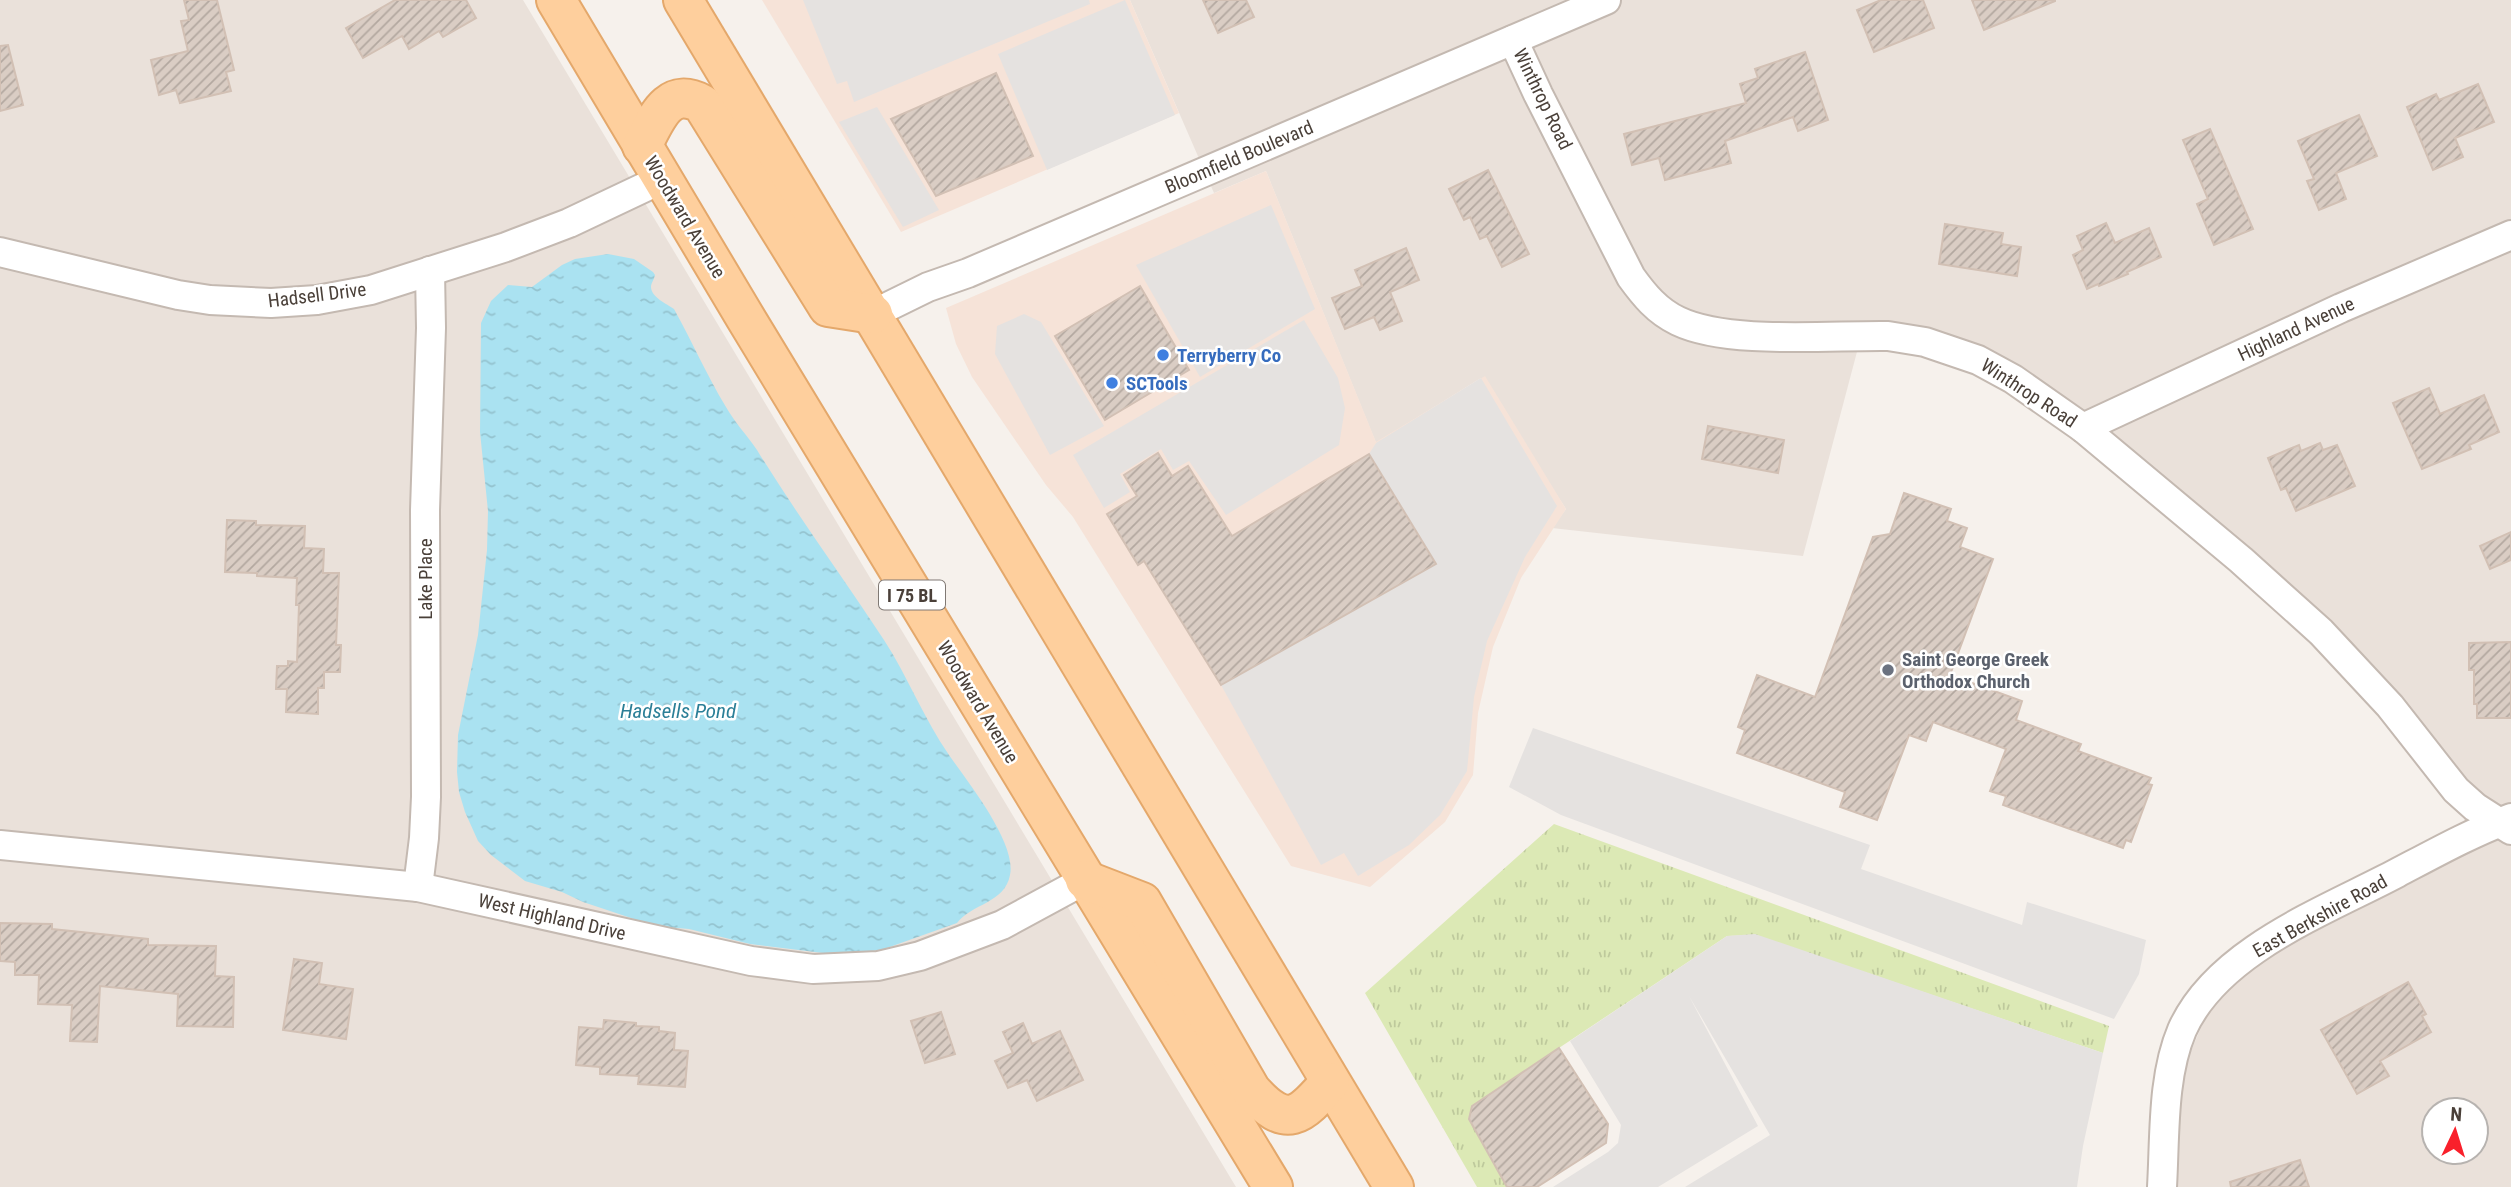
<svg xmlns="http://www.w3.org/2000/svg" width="2511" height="1187" font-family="'Roboto Condensed',sans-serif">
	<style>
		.residential { fill: #eae1da; fill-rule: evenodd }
		.commercial { fill: #f6e3d8 }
		.grass { fill: url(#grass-tufts) }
		.parking { fill: #e5e2e0 }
		.water { fill: url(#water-ripples) }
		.building { fill: url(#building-hatch); stroke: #d2c0b4; stroke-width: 2 }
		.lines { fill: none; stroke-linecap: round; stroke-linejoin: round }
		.street-casing { stroke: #c4b9b1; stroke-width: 32 }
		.primary-casing { stroke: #e4a86b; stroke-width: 42 }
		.street { stroke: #fff; stroke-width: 28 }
		.primary { stroke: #fecf9d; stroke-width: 38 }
		.shop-dot { fill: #3f7fe0; stroke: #fff; stroke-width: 2.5 }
		.worship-dot { fill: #6b7280; stroke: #fff; stroke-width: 2.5 }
		.labels { text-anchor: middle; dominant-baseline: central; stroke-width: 5; stroke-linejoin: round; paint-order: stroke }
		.shield { fill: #fff; stroke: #807974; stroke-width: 2 }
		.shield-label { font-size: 18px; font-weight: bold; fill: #4a4039 }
		.street-label { font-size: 19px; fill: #4a4039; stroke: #fff }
		.shop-label { font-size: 19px; font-weight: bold; fill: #366cbe; stroke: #fff; text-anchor: start }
		.worship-label { font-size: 19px; font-weight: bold; fill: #5b616d; stroke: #fff; text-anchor: start }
		.water-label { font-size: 21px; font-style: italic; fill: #2b7f97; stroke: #fff }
	</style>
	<defs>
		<pattern id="grass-tufts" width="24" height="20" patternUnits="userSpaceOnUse" patternTransform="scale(1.75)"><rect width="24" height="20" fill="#dce9b5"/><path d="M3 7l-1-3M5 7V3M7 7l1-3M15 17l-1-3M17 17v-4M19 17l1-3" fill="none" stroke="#bec99c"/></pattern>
		<pattern id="water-ripples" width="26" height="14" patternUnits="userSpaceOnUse" patternTransform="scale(1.75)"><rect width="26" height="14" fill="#aae2f1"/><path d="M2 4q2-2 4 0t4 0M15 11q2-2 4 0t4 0" fill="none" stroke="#94c3cf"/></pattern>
		<pattern id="building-hatch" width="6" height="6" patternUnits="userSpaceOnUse" patternTransform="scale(1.75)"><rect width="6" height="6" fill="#dacdc4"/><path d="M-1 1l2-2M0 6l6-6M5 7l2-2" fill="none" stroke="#b3a8a0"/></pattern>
	</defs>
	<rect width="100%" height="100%" fill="#f6f1ec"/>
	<g class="residential">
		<path d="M 0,0 L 523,0 L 1236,1187 L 0,1187 Z"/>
		<path d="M 1130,0 L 2511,0 L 2511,1187 L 2174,1187 L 2184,1067 L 2203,1023 L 2213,1005 L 2244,973 L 2298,937 L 2430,871 L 2466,850 L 2462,781 L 2084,415 L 1997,354 L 1973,344 L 1858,348 L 1803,556 L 1552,528 L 1566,509 L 1481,378 L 1376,443 L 1266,171 L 1214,193 ZM 2434,1110 L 2476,1110 L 2476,1152 L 2434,1152 Z"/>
	</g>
	<g class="commercial">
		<path d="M 762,0 L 1130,0 L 1179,113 L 901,232 Z"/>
		<path d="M 1266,171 L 1376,442 L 1485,376 L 1566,509 L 1521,578 L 1493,647 L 1478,713 L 1473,775 L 1445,822 L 1370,887 L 1291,866 L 1073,517 L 1046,485 L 972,377 L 956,344 L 946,308 Z"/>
	</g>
	<path class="grass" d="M 1554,824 L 2109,1026 L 2103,1053 L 1755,935 L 1727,936 L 1472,1106 L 1469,1119 L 1507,1187 L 1477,1187 L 1365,993 Z"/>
	<g class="parking">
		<path d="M 803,0 L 1089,0 L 1090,4 L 854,102 L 847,81 L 837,84 Z"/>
		<path d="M 1125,0 L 1175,115 L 1047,170 L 998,54 Z"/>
		<path d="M 877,107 L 939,210 L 903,227 L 839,122 Z"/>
		<path d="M 1271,205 L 1315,309 L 1200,377 L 1136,265 Z"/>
		<path d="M 1024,314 L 1041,322 L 1104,426 L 1050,455 L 995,354 L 997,326 Z"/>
		<path d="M 1304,320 L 1338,378 L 1345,408 L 1339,445 L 1226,515 L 1189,461 L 1173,470 L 1161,449 L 1120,474 L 1130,492 L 1104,508 L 1073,455 Z"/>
		<path d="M 1481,378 L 1557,506 L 1525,557 L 1487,641 L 1474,697 L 1467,771 L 1440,815 L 1409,845 L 1358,876 L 1344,853 L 1321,865 L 1221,685 L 1436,564 L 1369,454 L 1376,443 Z"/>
		<path d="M 1533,728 L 1870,845 L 1861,869 L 2022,925 L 2027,902 L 2146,940 L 2139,974 L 2114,1019 L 1561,815 L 1509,787 Z"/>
		<path d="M 1755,934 L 2103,1053 L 2083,1146 L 2077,1187 L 1685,1187 L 1770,1135 L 1689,996 L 1758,1126 L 1658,1187 L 1553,1187 L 1608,1152 L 1618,1143 L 1621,1125 L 1570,1041 L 1727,936 Z"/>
	</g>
	<path class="water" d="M 608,254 L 634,259 L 653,272 L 655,275 C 654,280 651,283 651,287 C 651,297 667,304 674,309 C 692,341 707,376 726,407 C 735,423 747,435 757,450 C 797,515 842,576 884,640 C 908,677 924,719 949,755 C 967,781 1017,843 1010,875 C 1005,903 971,904 957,923 L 884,949 L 861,953 L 831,954 L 750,944 L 689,929 L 655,926 L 583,902 L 562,892 L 525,881 L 491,855 L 478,841 L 465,812 L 459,792 L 457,772 L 458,735 L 478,635 L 487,550 L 488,511 L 480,432 L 481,323 L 491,301 L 508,285 L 532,287 L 562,265 L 575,259 Z"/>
	<g class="building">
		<path d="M 184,0 L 217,0 L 234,70 L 226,72 L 231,91 L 180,103 L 176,90 L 159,95 L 151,60 L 188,51 L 181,21 L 189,20 Z"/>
		<path d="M 395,0 L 466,0 L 476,18 L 443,37 L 439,31 L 409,49 L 402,36 L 363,58 L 346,28 Z"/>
		<path d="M 1203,0 L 1246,0 L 1254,17 L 1218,33 Z"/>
		<path d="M 1881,0 L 1923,0 L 1934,28 L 1874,52 L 1857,10 Z"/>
		<path d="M 1972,0 L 2055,0 L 2055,1 L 1984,30 Z"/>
		<path d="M 8,45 L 23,105 L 0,111 L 0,46 Z"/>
		<path d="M 1805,52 L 1828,120 L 1798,131 L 1793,117 L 1725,141 L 1731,163 L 1665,180 L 1659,158 L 1632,165 L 1624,134 L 1746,103 L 1740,84 L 1758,78 L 1755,69 Z"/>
		<path d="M 996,73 L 1033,156 L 936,196 L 891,119 Z"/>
		<path d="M 2478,84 L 2494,122 L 2455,138 L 2463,157 L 2433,170 L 2407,107 L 2436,94 L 2439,100 Z"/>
		<path d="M 2359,115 L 2377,156 L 2336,173 L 2346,199 L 2319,210 L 2307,181 L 2314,179 L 2298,141 Z"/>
		<path d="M 2210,129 L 2253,229 L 2214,245 L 2197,204 L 2208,199 L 2183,140 Z"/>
		<path d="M 1488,170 L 1529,254 L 1502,267 L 1487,236 L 1480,239 L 1470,217 L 1464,220 L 1449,189 Z"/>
		<path d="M 2106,223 L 2115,243 L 2149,228 L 2161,257 L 2127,272 L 2128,274 L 2099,286 L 2098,284 L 2087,289 L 2073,255 L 2083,250 L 2077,236 Z"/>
		<path d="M 1945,224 L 2003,233 L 2001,244 L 2021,247 L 2017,276 L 1939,264 Z"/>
		<path d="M 1406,248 L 1419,280 L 1390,292 L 1402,321 L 1380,330 L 1374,317 L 1345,329 L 1332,298 L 1362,286 L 1355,270 Z"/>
		<path d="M 1140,286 L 1189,370 L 1105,420 L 1055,336 Z"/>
		<path d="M 2429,388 L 2440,414 L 2484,395 L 2499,432 L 2469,445 L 2471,449 L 2422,469 L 2393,403 Z"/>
		<path d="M 1708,426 L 1784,440 L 1778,473 L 1702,459 Z"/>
		<path d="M 2320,443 L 2323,450 L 2337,445 L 2355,486 L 2296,511 L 2286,488 L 2281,490 L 2268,458 L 2299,445 L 2301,451 Z"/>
		<path d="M 1158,453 L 1172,476 L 1188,466 L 1232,536 L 1369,454 L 1436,564 L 1221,685 L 1144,561 L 1138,565 L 1107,514 L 1137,496 L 1124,475 Z"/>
		<path d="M 1904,493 L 1951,509 L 1947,521 L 1967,528 L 1960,547 L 1993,559 L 1950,675 L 2022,701 L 2016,720 L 2081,744 L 2078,751 L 2151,778 L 2148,784 L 2152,785 L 2131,842 L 2126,840 L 2123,848 L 2003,805 L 2006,796 L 1990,791 L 2006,749 L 1933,722 L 1926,741 L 1909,735 L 1877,820 L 1840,807 L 1845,792 L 1737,753 L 1745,730 L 1738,727 L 1757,675 L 1815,697 L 1873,537 L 1890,534 Z"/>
		<path d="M 227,520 L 256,521 L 256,525 L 305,526 L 304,548 L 324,549 L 323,573 L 339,573 L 336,645 L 341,645 L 340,672 L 324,672 L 324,688 L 318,688 L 318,714 L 286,712 L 287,689 L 276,689 L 277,666 L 288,666 L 288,661 L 297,662 L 299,605 L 296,605 L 297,578 L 257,576 L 257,573 L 225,572 Z"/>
		<path d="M 2511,532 L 2511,560 L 2490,569 L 2480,546 Z"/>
		<path d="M 2511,642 L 2511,718 L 2477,718 L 2477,704 L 2474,704 L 2474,670 L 2469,670 L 2469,643 Z"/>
		<path d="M 0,923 L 52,924 L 52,929 L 148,939 L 148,945 L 216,946 L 215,976 L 234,977 L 233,1027 L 177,1026 L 178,994 L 100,986 L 97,1042 L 70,1041 L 72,1005 L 38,1004 L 39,975 L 15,975 L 15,962 L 0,961 Z"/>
		<path d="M 294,959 L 322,963 L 319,984 L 353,989 L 346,1039 L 283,1030 Z"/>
		<path d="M 2408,982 L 2426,1014 L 2422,1016 L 2431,1032 L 2380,1061 L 2389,1076 L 2357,1094 L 2321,1030 Z"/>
		<path d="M 941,1012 L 955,1054 L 925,1063 L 911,1021 Z"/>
		<path d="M 604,1020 L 636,1023 L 636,1026 L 659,1027 L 659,1031 L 675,1033 L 674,1050 L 688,1051 L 685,1087 L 638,1084 L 639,1076 L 600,1074 L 600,1067 L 576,1065 L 579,1027 L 603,1029 Z"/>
		<path d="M 1023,1023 L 1032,1044 L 1060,1031 L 1083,1080 L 1037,1101 L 1027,1080 L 1008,1088 L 995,1061 L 1013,1053 L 1003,1032 Z"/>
		<path d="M 1559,1048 L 1608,1124 L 1606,1143 L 1537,1187 L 1507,1187 L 1469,1119 L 1472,1106 Z"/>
		<path d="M 2300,1160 L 2309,1187 L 2231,1187 L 2230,1182 Z"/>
	</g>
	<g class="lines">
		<defs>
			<g id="street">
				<path d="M 1513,40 L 1538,94 L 1631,277 C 1644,295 1657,311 1678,321 C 1728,345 1830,335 1888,336 L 1925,342 L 1978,360 L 2013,379 L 2083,428 L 2241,560 L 2321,632 L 2390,706 L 2456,790 L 2475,807 L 2511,830"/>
				<path d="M 0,252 L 178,295 L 210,300 L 271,303 L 317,300 L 371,290 L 506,247 L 569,223 L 662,179"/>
				<path d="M 873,314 L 928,287 L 968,273 L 1606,0"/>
				<path d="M 2083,428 L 2341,308 L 2511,235"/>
				<path d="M 0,845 L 418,887 L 751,961 L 813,969 L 878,966 L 920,956 L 1002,925 L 1085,880"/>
				<path d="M 418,887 L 424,838 L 426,797 L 425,510 L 431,328 L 430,271"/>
				<path d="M 2162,1187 C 2165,1136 2162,1077 2182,1030 C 2217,951 2325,911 2397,873 C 2435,853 2471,833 2511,818"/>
			</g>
			<g id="primary">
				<path d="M 556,0 L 745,317 L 1273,1187"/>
				<path d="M 683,0 L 1394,1187"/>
				<path d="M 642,146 C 656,120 667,85 702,104 L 828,307 L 873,314"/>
				<path d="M 1085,880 L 1142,902 L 1251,1090 C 1287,1131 1301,1116 1330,1082"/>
			</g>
		</defs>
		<use href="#street" class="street-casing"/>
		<use href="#primary" class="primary-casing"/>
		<use href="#street" class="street"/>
		<use href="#primary" class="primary"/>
	</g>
	<g class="shop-dot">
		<circle cx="1163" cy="355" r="7"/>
		<circle cx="1112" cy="383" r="7"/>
	</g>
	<circle class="worship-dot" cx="1888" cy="670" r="7"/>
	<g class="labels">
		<rect class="shield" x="879" y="580.5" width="66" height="29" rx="5"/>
		<g class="shield-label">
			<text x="912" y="595">I 75 BL</text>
		</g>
		<g class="street-label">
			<text transform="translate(1543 99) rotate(64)">Winthrop Road</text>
			<text transform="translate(1239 157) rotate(-23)">Bloomfield Boulevard</text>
			<text transform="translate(685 217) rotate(59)">Woodward Avenue</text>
			<text transform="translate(317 295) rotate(-7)">Hadsell Drive</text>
			<text transform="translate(2296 329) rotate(-25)">Highland Avenue</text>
			<text transform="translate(2029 393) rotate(33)">Winthrop Road</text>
			<text transform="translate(425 579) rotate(-90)">Lake Place</text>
			<text transform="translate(978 702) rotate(59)">Woodward Avenue</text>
			<text transform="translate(2320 916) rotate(-29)">East Berkshire Road</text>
			<text transform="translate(552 917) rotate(13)">West Highland Drive</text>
		</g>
		<g class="shop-label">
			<text x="1177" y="355">Terryberry Co</text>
			<text x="1126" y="383">SCTools</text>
		</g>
		<g class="worship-label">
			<text x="1902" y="659">Saint George Greek<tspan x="1902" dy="22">Orthodox Church</tspan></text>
		</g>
		<g class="water-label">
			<text x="678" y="711">Hadsells Pond</text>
		</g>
	</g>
	<g transform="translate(2455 1131) rotate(4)"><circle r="33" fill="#ffffff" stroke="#b7b3b0" stroke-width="2"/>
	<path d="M0-5L12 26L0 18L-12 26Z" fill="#f9202b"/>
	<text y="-10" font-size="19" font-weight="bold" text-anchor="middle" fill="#4a4039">N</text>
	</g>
</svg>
